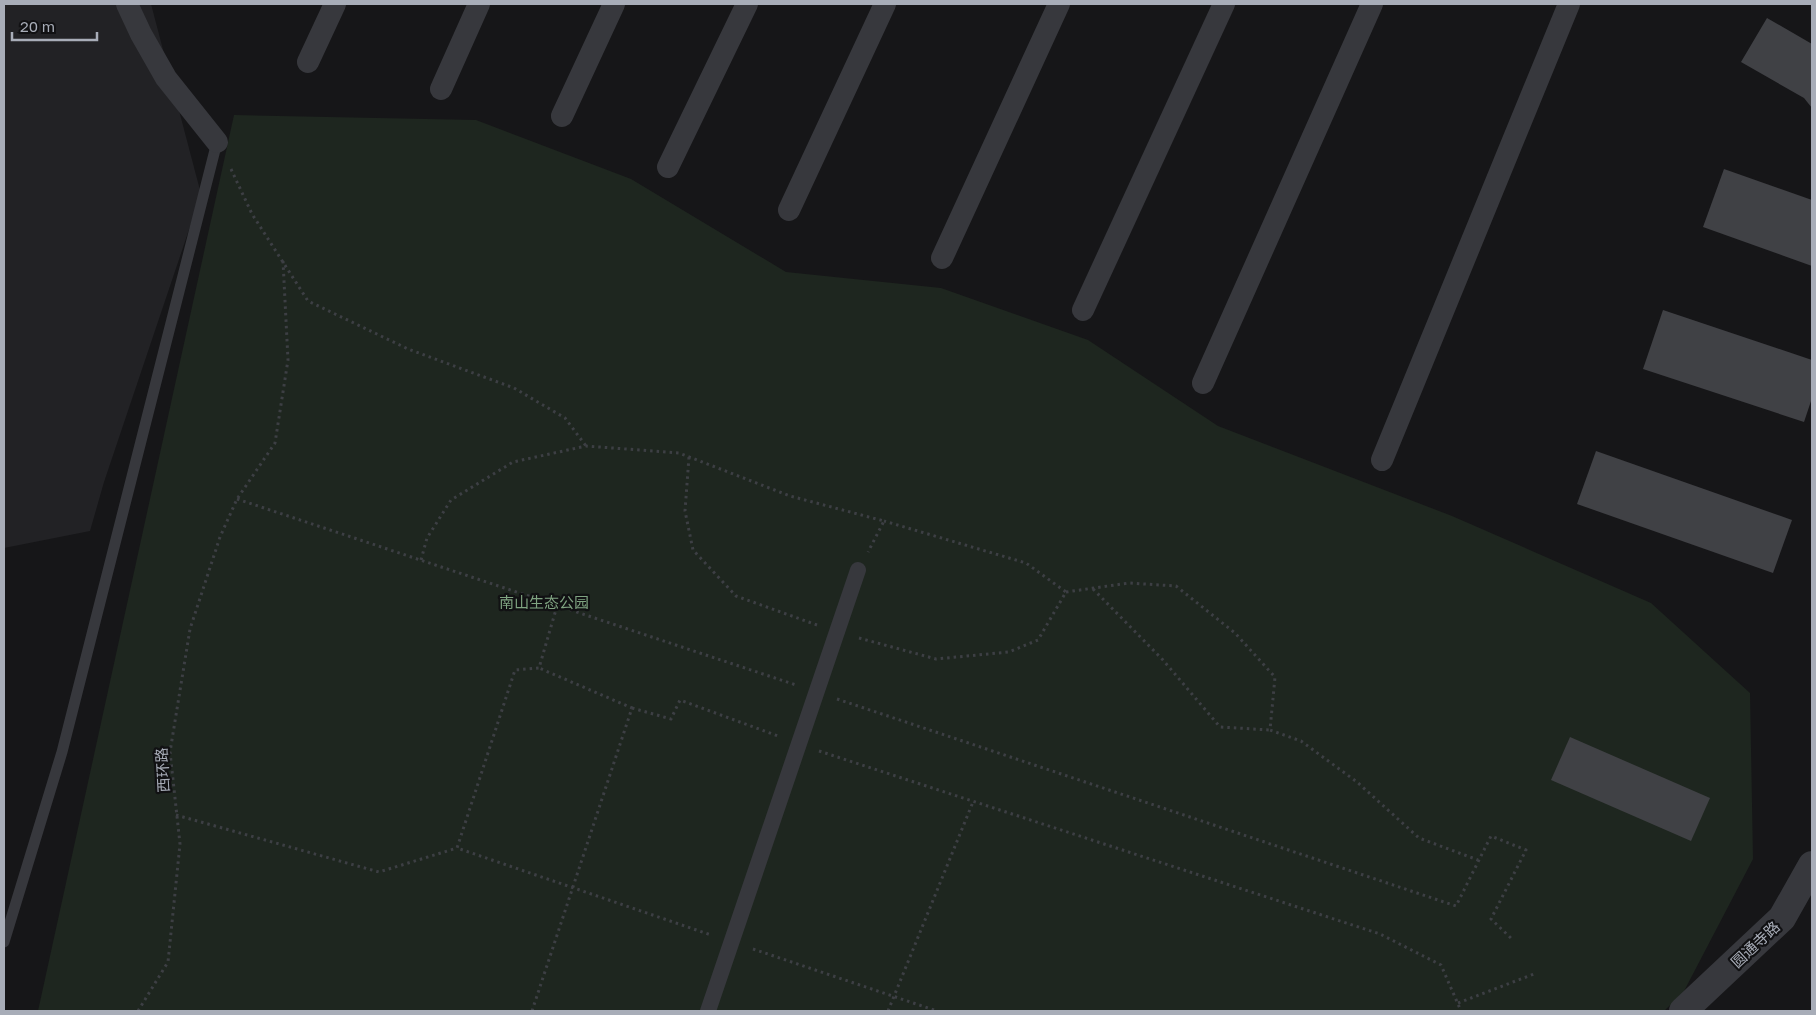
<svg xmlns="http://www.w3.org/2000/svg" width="1816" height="1015" font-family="'Golos Text','Noto Sans SC',sans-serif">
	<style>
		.built { fill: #222225 }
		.green { fill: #1e261f }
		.building { fill: #404145 }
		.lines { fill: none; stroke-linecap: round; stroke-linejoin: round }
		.path { stroke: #3d3f44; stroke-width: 3; stroke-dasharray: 2.5 4; stroke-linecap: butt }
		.service { stroke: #37383d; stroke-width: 11 }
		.pedestrian { stroke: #37383d; stroke-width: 16 }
		.minor { stroke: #37383d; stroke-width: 22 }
		.tertiary { stroke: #37383d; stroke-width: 28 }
		.labels { text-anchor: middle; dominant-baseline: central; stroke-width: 4.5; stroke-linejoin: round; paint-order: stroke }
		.park-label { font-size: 15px; fill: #7fa381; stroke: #111113 }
		.street-label { font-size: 15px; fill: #a8adb8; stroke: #111113 }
	</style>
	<rect width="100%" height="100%" fill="#161618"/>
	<path class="built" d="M 4,4 L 151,4 L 201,194 L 104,482 L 90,531 L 4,548 Z"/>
	<path class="green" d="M 234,115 L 476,120 L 631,179 L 786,272 L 941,288 L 1088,340 L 1218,426 L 1452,516 L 1651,603 L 1750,693 L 1753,859 L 1683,993 L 1664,1011 L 38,1011 Z"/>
	<g class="building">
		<path d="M 1767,18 L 1812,44 L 1812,108 L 1804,98 L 1741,62 Z"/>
		<path d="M 1724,169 L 1812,200 L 1812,266 L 1703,227 Z"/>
		<path d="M 1663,310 L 1812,360 L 1812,398 L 1804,422 L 1643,369 Z"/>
		<path d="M 1596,451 L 1792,520 L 1773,573 L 1577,504 Z"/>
		<path d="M 1570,737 L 1710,798 L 1691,841 L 1551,780 Z"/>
	</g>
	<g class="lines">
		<g class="path">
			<path d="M 231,169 L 252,214 L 308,301 L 408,349 L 514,388 L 565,418 L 586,446"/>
			<path d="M 689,457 L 685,511 L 693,550 L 736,596 L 817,625"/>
			<path d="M 237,499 L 796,685"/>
			<path d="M 421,560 L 427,538 L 451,500 L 513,462 L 586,446 L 679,453 L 790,496 L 884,521 L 868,552"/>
			<path d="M 1093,589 L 1163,660 L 1220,727 L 1270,730"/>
			<path d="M 1066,592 L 1129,583 L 1176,586 L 1235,633 L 1275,677 L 1270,730 L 1301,741 L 1357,782 L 1419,838 L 1478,860"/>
			<path d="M 557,606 L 539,668 L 515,670 L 457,848 L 711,935"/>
			<path d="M 859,638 L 936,659 L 1009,652 L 1038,640 L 1066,592 L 1026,563 L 884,521"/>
			<path d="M 837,699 L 1456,906 L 1491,836 L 1526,850 L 1491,919 L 1513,940"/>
			<path d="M 632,708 L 671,719 L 680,700 L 778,736"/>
			<path d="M 819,751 L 1380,934 L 1441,965 L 1461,1011"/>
			<path d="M 176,815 L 379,872 L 457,848"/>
			<path d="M 753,949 L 937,1011"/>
			<path d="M 1458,1003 L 1534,974"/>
			<path d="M 138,1011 L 168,962 L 180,844 L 170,752 L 190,629 L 220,537 L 237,499 L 275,443 L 288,360 L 283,261"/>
			<path d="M 532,1011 L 632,708 L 539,668"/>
			<path d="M 888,1011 L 973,802"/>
		</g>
		<path class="service" d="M 4,942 L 62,752 L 217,142"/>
		<path class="pedestrian" d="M 708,1011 L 858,570"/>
		<g class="minor">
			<path d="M 127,4 L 141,34 L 166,78 L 217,142"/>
			<path d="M 308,62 L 335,4"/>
			<path d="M 441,89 L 479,4"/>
			<path d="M 562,116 L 614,4"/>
			<path d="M 668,167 L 747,4"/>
			<path d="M 789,210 L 885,4"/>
			<path d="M 942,258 L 1059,4"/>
			<path d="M 1083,310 L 1224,4"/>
			<path d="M 1203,383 L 1372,4"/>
			<path d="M 1382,460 L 1569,4"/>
		</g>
		<path class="tertiary" d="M 1683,1011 L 1782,918 L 1812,865"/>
	</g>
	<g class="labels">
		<g class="park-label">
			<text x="544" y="602">南山生态公园</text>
		</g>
		<g class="street-label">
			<text transform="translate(162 770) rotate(-93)">西环路</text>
			<text transform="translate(1755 944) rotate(-43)">圆通寺路</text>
		</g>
	</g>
	<rect width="1816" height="1015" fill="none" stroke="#a8adb8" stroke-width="10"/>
	<path d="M12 32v8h85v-8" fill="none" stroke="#a8adb8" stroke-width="2.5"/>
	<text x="20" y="32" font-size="15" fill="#a8adb8" stroke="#111113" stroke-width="4" paint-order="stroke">20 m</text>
</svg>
